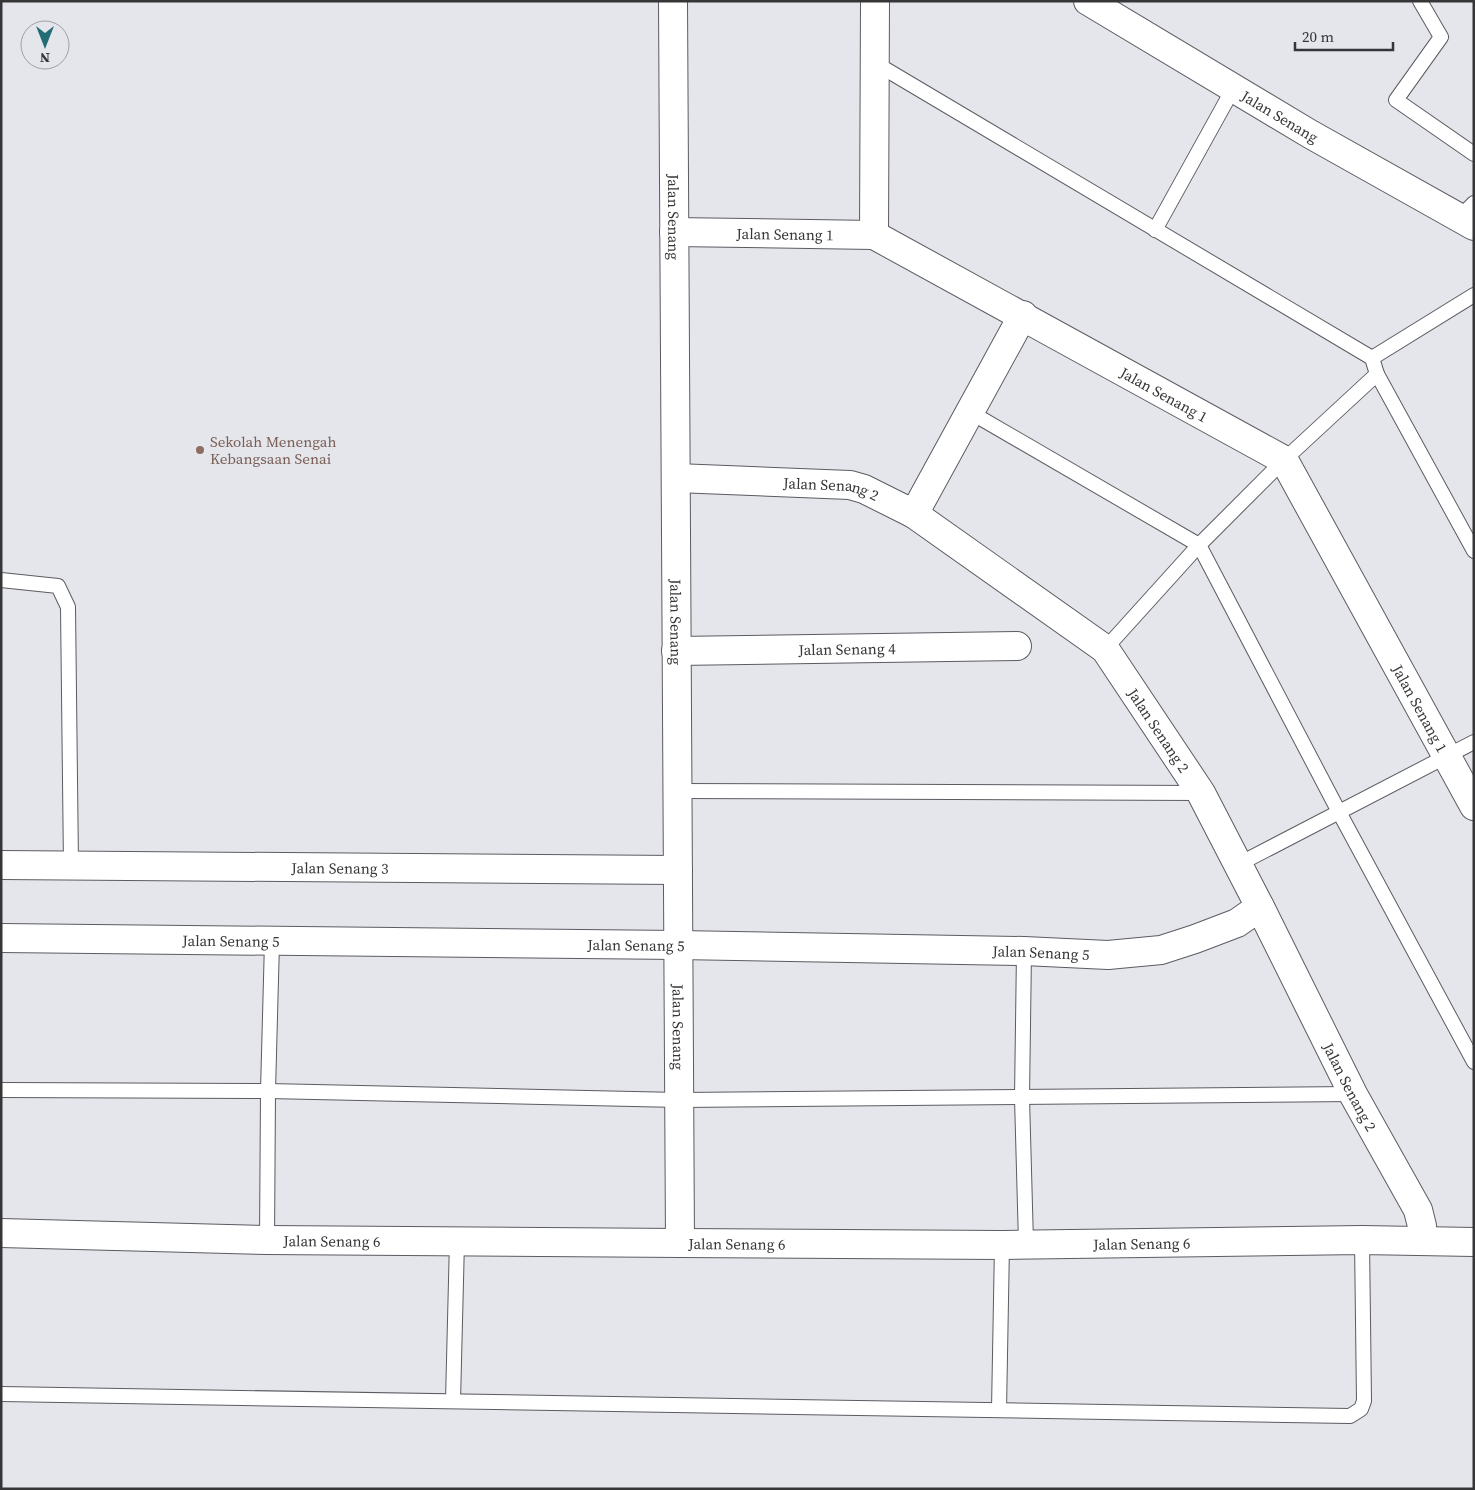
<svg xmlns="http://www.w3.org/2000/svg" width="1475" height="1490" font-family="'Source Serif 4',serif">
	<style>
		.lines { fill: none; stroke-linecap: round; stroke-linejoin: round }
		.lane-casing { stroke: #5b5c62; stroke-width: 16 }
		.street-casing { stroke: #5b5c62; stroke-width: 30 }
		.secondary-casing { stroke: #5b5c62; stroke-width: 30 }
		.lane { stroke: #fff; stroke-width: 14 }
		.street { stroke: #fff; stroke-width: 28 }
		.secondary { stroke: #fff; stroke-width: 28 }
		.education-dot { fill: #8d6e63; stroke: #e5e5ec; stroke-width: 2 }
		.labels { text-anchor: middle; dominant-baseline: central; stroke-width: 5; stroke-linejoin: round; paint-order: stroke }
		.street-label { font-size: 15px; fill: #363639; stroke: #e5e5ec }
		.education-label { font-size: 15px; fill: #785e54; stroke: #e5e5ec; text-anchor: start }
	</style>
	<rect width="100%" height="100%" fill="#e5e5ec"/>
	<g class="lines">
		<defs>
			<g id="lane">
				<path d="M 1420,1 L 1441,37 L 1396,100 L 1474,154"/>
				<path d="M 875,63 L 1372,358 L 1377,374 L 1474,551"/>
				<path d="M 1460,217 L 1474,203"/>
				<path d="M 1155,230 L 1233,89"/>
				<path d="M 1372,358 L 1474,295"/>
				<path d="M 970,412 L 1199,545 L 1339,812 L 1474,1062"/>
				<path d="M 1,580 L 58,586 L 68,607 L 71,866"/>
				<path d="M 1105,649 L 1199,545 L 1284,460 L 1377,374"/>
				<path d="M 677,791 L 1201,793"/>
				<path d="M 1237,865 L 1474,742"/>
				<path d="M 1024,951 L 1022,1098 L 1026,1243"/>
				<path d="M 1,1090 L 268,1091 L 679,1100 L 1353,1094"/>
				<path d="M 267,1240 L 268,1091 L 272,942"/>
				<path d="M 1,1394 L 1350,1416 L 1361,1409 L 1364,1401 L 1362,1240"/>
				<path d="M 453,1401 L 457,1241"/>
				<path d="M 999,1410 L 1002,1245"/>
			</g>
			<g id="street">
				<path id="s1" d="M 673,1 L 680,1243"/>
				<path id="s2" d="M 674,232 L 874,235 L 1284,460 L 1474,806"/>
				<path d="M 874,235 L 875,1"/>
				<path id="s3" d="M 676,478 L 850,485 L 864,489 L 914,514 L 1105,649 L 1201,793 L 1260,907 L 1353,1094 L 1418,1210 L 1422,1226 L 1421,1241"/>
				<path d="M 914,514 L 1023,315"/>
				<path id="s4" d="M 676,651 L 1017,646"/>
				<path id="s5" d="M 1,865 L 678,870"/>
				<path id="s6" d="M 1,938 L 678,945 L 1024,951 L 1108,955 L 1161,950 L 1195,939 L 1237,923 L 1260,907"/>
				<path id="s7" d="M 1,1233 L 267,1240 L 680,1243 L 1002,1245 L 1362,1240 L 1474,1242"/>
			</g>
			<g id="secondary">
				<path id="s8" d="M 1088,1 L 1310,134 L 1474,226"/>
			</g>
		</defs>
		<use href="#lane" class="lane-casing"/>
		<use href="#street" class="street-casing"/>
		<use href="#secondary" class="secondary-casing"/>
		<use href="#lane" class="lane"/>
		<use href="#street" class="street"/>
		<use href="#secondary" class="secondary"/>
	</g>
	<circle class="education-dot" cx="200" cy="450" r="5"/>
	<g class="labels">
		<g class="street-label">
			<text stroke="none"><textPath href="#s8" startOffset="224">Jalan Senang</textPath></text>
			<text stroke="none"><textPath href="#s1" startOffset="216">Jalan Senang</textPath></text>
			<text stroke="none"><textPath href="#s2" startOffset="111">Jalan Senang 1</textPath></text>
			<text stroke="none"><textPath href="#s2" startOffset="531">Jalan Senang 1</textPath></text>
			<text stroke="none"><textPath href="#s3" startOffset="156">Jalan Senang 2</textPath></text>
			<text stroke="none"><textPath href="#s1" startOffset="621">Jalan Senang</textPath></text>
			<text stroke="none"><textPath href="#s4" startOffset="171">Jalan Senang 4</textPath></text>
			<text stroke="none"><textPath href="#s2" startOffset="951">Jalan Senang 1</textPath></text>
			<text stroke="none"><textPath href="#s3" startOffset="576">Jalan Senang 2</textPath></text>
			<text stroke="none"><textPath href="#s5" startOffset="339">Jalan Senang 3</textPath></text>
			<text stroke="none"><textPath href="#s6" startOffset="230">Jalan Senang 5</textPath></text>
			<text stroke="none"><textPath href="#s6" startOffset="635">Jalan Senang 5</textPath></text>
			<text stroke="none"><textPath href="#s6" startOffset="1040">Jalan Senang 5</textPath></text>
			<text stroke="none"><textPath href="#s1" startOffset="1026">Jalan Senang</textPath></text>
			<text stroke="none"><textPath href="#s3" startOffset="981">Jalan Senang 2</textPath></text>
			<text stroke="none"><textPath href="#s7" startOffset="331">Jalan Senang 6</textPath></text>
			<text stroke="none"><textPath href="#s7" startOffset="736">Jalan Senang 6</textPath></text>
			<text stroke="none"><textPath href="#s7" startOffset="1141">Jalan Senang 6</textPath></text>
		</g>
		<g class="education-label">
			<text x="210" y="441">Sekolah Menengah<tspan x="210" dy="17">Kebangsaan Senai</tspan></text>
		</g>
	</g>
	<rect width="1475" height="1490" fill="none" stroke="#363639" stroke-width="5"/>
	<g transform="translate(45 45) rotate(180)"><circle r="24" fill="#e5e5ec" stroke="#9f9fa4"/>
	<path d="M0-4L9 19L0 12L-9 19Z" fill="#226c75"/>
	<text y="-8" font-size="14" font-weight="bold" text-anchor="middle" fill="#363639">N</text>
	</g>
	<path d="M1295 42v8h98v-8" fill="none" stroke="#363639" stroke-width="2.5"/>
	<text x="1302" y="42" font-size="15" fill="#363639" stroke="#e5e5ec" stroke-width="4" paint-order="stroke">20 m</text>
</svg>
